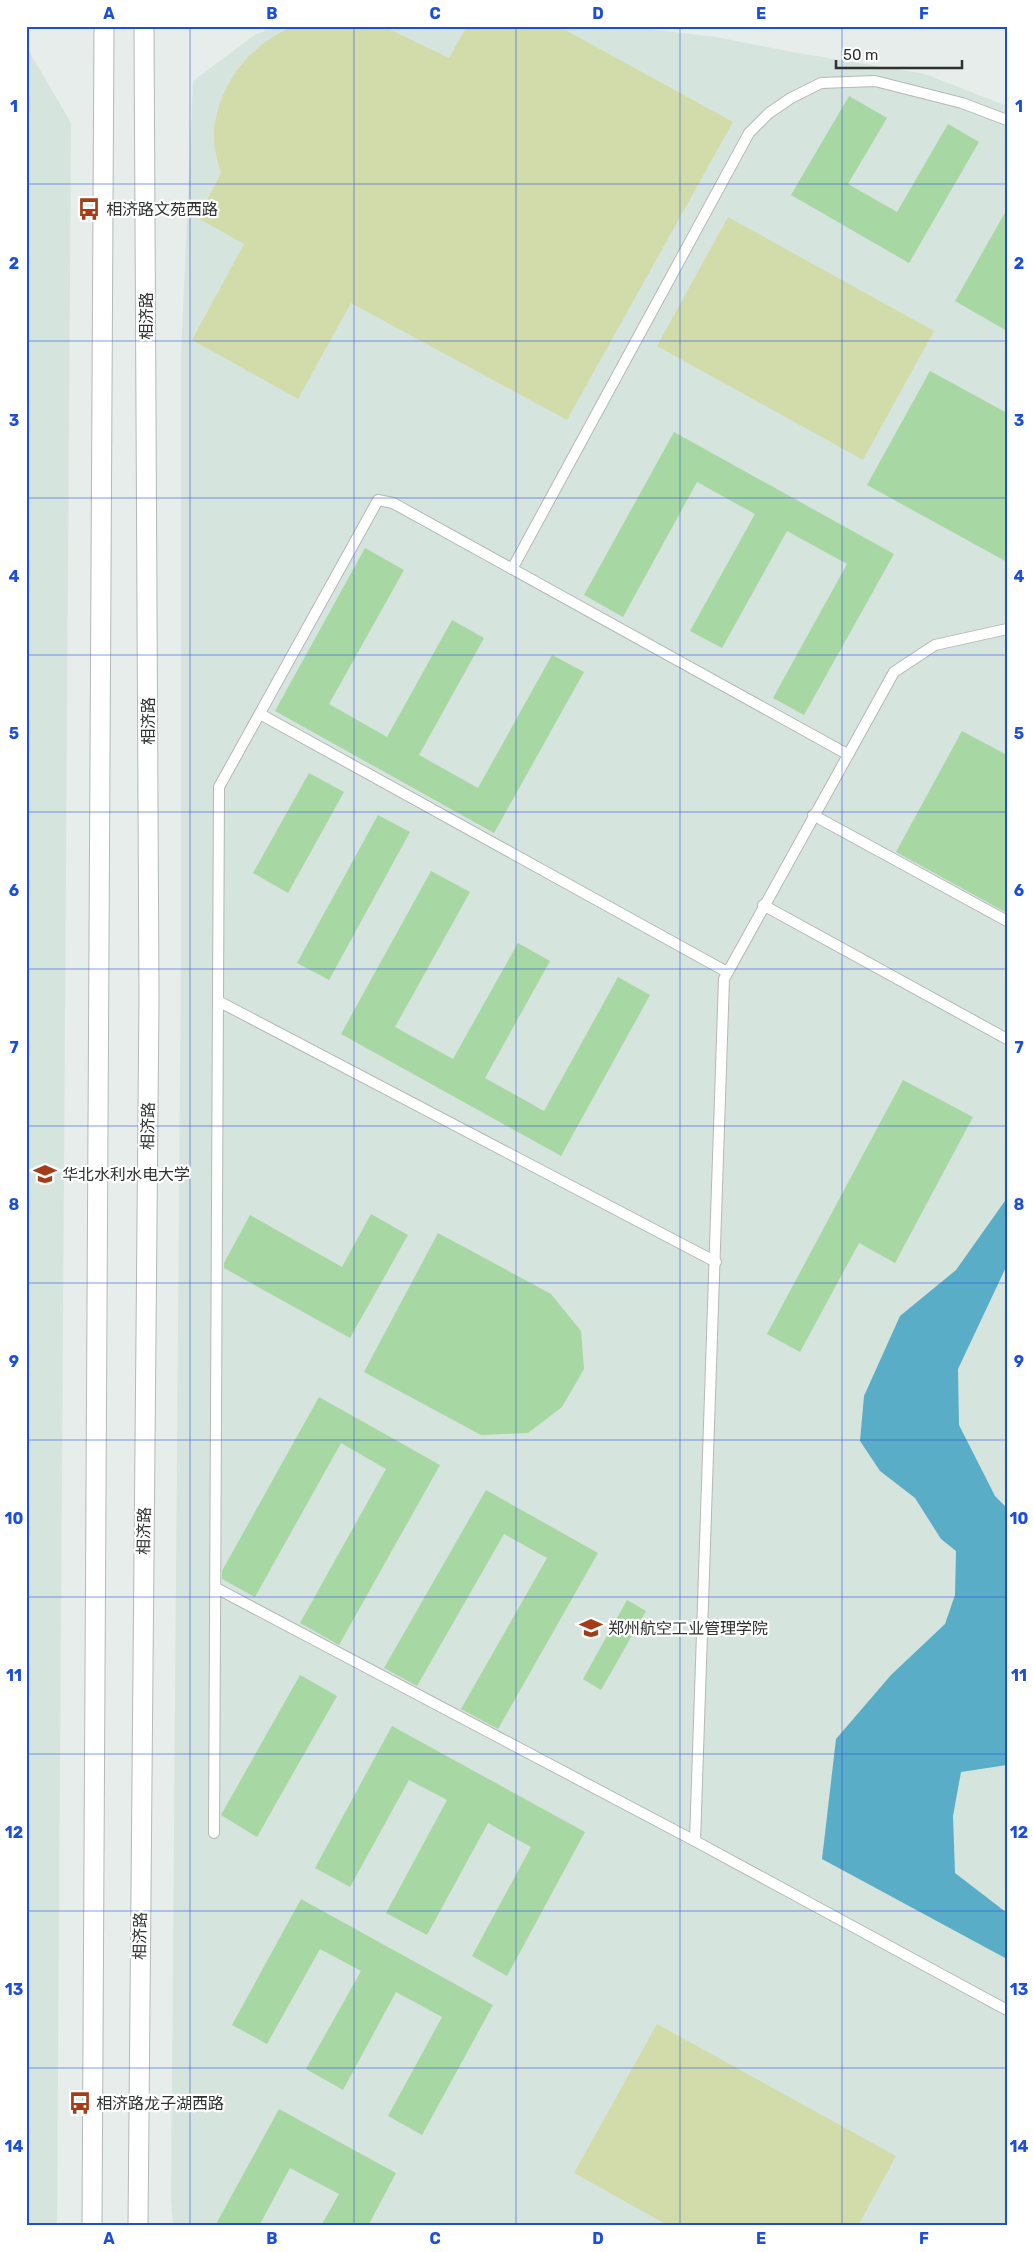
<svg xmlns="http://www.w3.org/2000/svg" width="1033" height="2252" font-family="Rubik,'Noto Sans SC',sans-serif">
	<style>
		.built { fill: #d6e4de }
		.green { fill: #d2dcaa }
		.water { fill: #5aadc7 }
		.building { fill: #a7d7a2 }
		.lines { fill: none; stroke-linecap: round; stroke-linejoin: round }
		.service-casing { stroke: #b3b9b6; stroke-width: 12 }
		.minor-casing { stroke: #b3b9b6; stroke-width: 21 }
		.service { stroke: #fff; stroke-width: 10 }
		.minor { stroke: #fff; stroke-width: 19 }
		.grid { fill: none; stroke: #1d4ed8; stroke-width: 1; stroke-opacity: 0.55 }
		.labels { text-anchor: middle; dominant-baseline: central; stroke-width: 4.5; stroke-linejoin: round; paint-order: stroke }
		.poi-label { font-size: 16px; fill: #2f3130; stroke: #fff; text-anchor: start }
		.street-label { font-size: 16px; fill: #2f3130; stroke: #fff }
		.neatline { fill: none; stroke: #1d4ed8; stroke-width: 2 }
		.grid-label { font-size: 16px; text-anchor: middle; font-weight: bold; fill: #1d4ed8 }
	</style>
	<rect width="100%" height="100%" fill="#e7edea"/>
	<g class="built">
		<path d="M 281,26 L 624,26 L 716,37 L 792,52 L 925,74 L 1007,106 L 1007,2226 L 173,2226 L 171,2201 L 181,954 L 181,355 L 193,81 L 256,34 Z"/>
		<path d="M 26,46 L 71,123 L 57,2226 L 26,2226 Z"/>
	</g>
	<g class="green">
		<path d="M 294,26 L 383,26 L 449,58 L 467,26 L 558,26 L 733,122 L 567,420 L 351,303 L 298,399 L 192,340 L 244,244 L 198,218 L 221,173 C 217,160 213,145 214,131 C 219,83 250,44 294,26 Z"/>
		<path d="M 728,217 L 934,331 L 863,460 L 657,346 Z"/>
		<path d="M 657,2024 L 896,2156 L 858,2226 L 669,2226 L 574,2173 Z"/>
	</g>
	<path class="water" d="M 1007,1198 L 1007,1265 L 958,1369 L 959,1425 L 995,1496 L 1007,1508 L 1007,1765 L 961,1772 L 953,1816 L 955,1873 L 1007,1913 L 1007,1959 L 822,1859 L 836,1739 L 891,1675 L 945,1624 L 955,1595 L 956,1551 L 941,1539 L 915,1498 L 880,1471 L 860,1441 L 864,1396 L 900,1316 L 956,1270 Z"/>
	<g class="building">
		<path d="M 849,96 L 887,118 L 848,184 L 897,212 L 948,124 L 979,142 L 909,263 L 791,195 Z"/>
		<path d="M 1007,209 L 1007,331 L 955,301 Z"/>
		<path d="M 930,371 L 1007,413 L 1007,562 L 867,485 Z"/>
		<path d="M 674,432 L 894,554 L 804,715 L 773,698 L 847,564 L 787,531 L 722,648 L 690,631 L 755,514 L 697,482 L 623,617 L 584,595 Z"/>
		<path d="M 365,548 L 404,570 L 329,704 L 387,737 L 452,620 L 484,638 L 419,755 L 478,788 L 552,655 L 584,672 L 494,833 L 275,711 Z"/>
		<path d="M 962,731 L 1007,755 L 1007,913 L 896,852 Z"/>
		<path d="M 309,773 L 344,792 L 288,893 L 253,873 Z"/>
		<path d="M 378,815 L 410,832 L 329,980 L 297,963 Z"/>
		<path d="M 431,871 L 470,892 L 395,1027 L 453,1059 L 518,943 L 550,961 L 485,1078 L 544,1111 L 618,977 L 650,995 L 561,1156 L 341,1034 Z"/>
		<path d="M 903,1080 L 973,1117 L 895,1263 L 859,1243 L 800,1352 L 767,1334 Z"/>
		<path d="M 371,1214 L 408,1235 L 350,1338 L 224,1268 L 224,1263 L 250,1215 L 342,1267 Z"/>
		<path d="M 438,1233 L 551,1294 L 581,1331 L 584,1369 L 562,1407 L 528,1433 L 481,1435 L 364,1372 Z"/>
		<path d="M 319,1397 L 440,1465 L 339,1645 L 300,1623 L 386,1469 L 341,1443 L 255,1597 L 222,1579 L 222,1571 Z"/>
		<path d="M 486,1490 L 598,1553 L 498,1729 L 461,1709 L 547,1558 L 504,1534 L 417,1686 L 384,1668 Z"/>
		<path d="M 627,1600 L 646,1611 L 601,1690 L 583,1679 Z"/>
		<path d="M 300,1675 L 337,1696 L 257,1837 L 221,1815 Z"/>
		<path d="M 392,1726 L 585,1832 L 507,1976 L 472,1956 L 531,1847 L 488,1823 L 427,1935 L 386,1913 L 447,1800 L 409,1780 L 350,1887 L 315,1868 Z"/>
		<path d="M 301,1899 L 493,2005 L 422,2135 L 388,2116 L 442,2017 L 396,1992 L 343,2090 L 306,2069 L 361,1971 L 320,1949 L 267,2044 L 232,2025 Z"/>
		<path d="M 279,2109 L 396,2173 L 368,2226 L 321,2226 L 339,2194 L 290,2168 L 259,2226 L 215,2226 Z"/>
	</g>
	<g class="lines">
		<defs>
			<g id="service">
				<path d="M 512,569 L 749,133 L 769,113 L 791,98 L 821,83 L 875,81 L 962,103 L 1007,120"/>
				<path d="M 1007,629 L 935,645 L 894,672 L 724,979 L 695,1841 L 1007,2010"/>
				<path d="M 260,714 L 727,972"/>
				<path d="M 813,815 L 1007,921"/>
				<path d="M 763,905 L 1007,1039"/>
				<path d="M 218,1001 L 716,1262"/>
				<path d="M 216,1588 L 695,1841"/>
				<path d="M 214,1833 L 219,787 L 378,500 L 393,503 L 847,754"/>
			</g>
			<g id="minor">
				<path d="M 92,2226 L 104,26"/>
				<path d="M 138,2226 L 149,998 L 144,26"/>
			</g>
		</defs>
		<use href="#service" class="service-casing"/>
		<use href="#minor" class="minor-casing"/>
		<use href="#service" class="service"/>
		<use href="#minor" class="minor"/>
	</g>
	<path class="grid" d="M 190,26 L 190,2226M 354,26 L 354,2226M 516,26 L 516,2226M 680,26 L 680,2226M 842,26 L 842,2226M 26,184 L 1007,184M 26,341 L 1007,341M 26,498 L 1007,498M 26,655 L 1007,655M 26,812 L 1007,812M 26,969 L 1007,969M 26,1126 L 1007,1126M 26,1283 L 1007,1283M 26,1440 L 1007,1440M 26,1597 L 1007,1597M 26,1754 L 1007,1754M 26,1911 L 1007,1911M 26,2068 L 1007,2068"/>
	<defs>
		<symbol id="bus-bare" viewBox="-9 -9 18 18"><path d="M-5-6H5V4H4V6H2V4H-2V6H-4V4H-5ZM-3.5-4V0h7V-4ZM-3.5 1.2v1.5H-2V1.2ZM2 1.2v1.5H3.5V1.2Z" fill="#a33c17" stroke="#fff" stroke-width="2.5" paint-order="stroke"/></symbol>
		<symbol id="university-bare" viewBox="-9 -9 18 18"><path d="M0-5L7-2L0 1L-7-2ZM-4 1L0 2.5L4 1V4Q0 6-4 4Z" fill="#a33c17" stroke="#fff" stroke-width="2.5" paint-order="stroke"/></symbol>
	</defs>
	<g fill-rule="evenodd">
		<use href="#bus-bare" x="73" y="193" width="32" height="32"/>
		<use href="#university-bare" x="29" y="1158" width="32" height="32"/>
		<use href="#university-bare" x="575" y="1612" width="32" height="32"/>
		<use href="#bus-bare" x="64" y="2087" width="32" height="32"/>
	</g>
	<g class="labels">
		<g class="poi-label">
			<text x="106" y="209">相济路文苑西路</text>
			<text x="62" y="1174">华北水利水电大学</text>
			<text x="608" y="1628">郑州航空工业管理学院</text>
			<text x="96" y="2103">相济路龙子湖西路</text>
		</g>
		<g class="street-label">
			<text transform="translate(146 316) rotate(-90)">相济路</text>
			<text transform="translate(148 721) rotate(-90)">相济路</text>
			<text transform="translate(148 1126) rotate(-89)">相济路</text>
			<text transform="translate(144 1531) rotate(-89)">相济路</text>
			<text transform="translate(140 1936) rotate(-89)">相济路</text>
		</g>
	</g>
	<rect width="1033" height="2252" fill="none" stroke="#ffffff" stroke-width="55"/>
	<path d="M836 60v8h126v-8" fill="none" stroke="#2f3130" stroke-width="2.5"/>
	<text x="843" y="60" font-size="15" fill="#2f3130" stroke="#ffffff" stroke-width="4" paint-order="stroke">50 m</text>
	<rect x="28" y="28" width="978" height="2196" class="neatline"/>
	<g class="grid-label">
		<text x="109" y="19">A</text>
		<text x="272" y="19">B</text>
		<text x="435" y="19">C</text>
		<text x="598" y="19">D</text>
		<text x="761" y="19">E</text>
		<text x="924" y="19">F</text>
		<text x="14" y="112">1</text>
		<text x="1019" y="112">1</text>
		<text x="14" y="269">2</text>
		<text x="1019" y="269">2</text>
		<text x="14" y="426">3</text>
		<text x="1019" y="426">3</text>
		<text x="14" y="582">4</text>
		<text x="1019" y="582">4</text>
		<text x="14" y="739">5</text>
		<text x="1019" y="739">5</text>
		<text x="14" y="896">6</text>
		<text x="1019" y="896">6</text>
		<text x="14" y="1053">7</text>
		<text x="1019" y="1053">7</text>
		<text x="14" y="1210">8</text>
		<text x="1019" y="1210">8</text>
		<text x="14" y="1367">9</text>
		<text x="1019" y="1367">9</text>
		<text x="14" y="1524">10</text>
		<text x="1019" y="1524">10</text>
		<text x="14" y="1681">11</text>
		<text x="1019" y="1681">11</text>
		<text x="14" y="1838">12</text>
		<text x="1019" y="1838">12</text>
		<text x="14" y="1995">13</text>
		<text x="1019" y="1995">13</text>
		<text x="14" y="2152">14</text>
		<text x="1019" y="2152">14</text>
		<text x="109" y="2244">A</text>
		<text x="272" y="2244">B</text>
		<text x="435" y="2244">C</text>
		<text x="598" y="2244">D</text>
		<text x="761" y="2244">E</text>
		<text x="924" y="2244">F</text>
	</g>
</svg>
